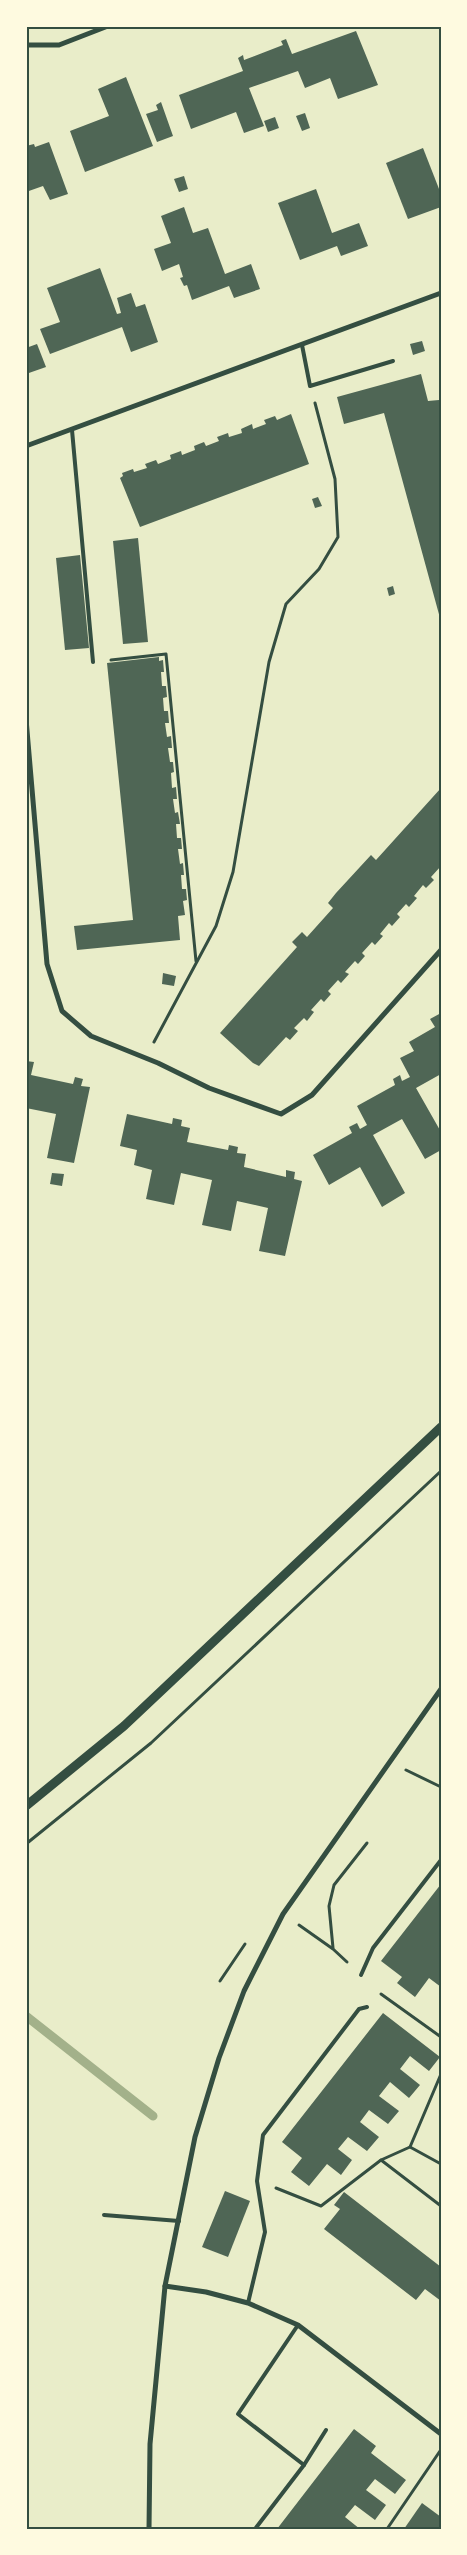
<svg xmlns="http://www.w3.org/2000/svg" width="467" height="2555" font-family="Helvetica,sans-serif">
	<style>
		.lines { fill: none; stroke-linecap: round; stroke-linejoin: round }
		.stream { stroke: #a3b18a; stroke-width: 9 }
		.building { fill: #4f6655 }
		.path { stroke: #344e41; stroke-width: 3 }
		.service { stroke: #344e41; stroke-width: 4 }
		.minor { stroke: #344e41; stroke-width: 5 }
		.tertiary { stroke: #344e41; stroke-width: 9 }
		.neatline { fill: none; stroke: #344e41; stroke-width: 2 }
	</style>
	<rect width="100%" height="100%" fill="#e9edc9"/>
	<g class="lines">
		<path class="stream" d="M 26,2016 L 153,2116"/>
	</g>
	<g class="building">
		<path d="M 356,31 L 378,85 L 338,99 L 330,78 L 305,88 L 298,71 L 249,88 L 264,126 L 244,133 L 236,112 L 191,129 L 179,95 L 243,71 L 238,58 L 243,55 L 244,60 L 283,45 L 281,41 L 286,39 L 292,54 Z"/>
		<path d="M 126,77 L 153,146 L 85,172 L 70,131 L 109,116 L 98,89 Z"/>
		<path d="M 161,102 L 173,136 L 157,142 L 146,114 L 158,110 L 156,105 Z"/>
		<path d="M 305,113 L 310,128 L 302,131 L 296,116 Z"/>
		<path d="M 275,117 L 279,128 L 268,132 L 264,121 Z"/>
		<path d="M 49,142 L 68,194 L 50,200 L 43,186 L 26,192 L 26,146 L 34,144 L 35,147 Z"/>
		<path d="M 423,148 L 441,194 L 441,207 L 408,219 L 386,163 Z"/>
		<path d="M 184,176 L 188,189 L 179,192 L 174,179 Z"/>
		<path d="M 316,189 L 332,233 L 359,223 L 368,246 L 341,256 L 337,246 L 300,260 L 278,203 Z"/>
		<path d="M 184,207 L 193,233 L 208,228 L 225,274 L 251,264 L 260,289 L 234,298 L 229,286 L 192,300 L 187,285 L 184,286 L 180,278 L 183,277 L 179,264 L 162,271 L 154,249 L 171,243 L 161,216 Z"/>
		<path d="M 100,268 L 117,314 L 121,313 L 117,298 L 131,293 L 136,307 L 145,304 L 158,342 L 131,352 L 122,327 L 50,354 L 40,329 L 60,322 L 47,288 Z"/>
		<path d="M 422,341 L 425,351 L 413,355 L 410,344 Z"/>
		<path d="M 37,344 L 46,367 L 26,374 L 26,348 Z"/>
		<path d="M 421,374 L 428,401 L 439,400 L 441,406 L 441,412 L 439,412 L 441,421 L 440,618 L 384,413 L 344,424 L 337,397 Z"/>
		<path d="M 291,414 L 309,464 L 140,527 L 120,478 L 123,476 L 122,473 L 133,469 L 134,472 L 147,468 L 145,464 L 156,460 L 158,464 L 171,459 L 170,455 L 181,451 L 182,455 L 195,450 L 194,446 L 204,442 L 206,446 L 219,441 L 217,437 L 228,433 L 229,437 L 242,433 L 241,429 L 252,424 L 253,429 L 266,424 L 264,420 L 275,416 L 277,420 Z"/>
		<path d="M 318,497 L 322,506 L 315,508 L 312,499 Z"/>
		<path d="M 138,538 L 148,642 L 123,644 L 113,541 Z"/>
		<path d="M 80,555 L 89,648 L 65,650 L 56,558 Z"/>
		<path d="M 393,586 L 395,594 L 389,596 L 387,588 Z"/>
		<path d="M 159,657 L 159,661 L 163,660 L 164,672 L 161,672 L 162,686 L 166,686 L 167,697 L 163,698 L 164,711 L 168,711 L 169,723 L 165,723 L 167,737 L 171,736 L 172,748 L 168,748 L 170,762 L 173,762 L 174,772 L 171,773 L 172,788 L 176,787 L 177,799 L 173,799 L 175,813 L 178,812 L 180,824 L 176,824 L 177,838 L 181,838 L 182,849 L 178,849 L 180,864 L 183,863 L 184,875 L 181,875 L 182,889 L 186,889 L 187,900 L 183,901 L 185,915 L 178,916 L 180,940 L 77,950 L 74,926 L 133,920 L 107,663 Z"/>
		<path d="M 441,788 L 441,866 L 431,877 L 434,880 L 426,888 L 423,885 L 414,896 L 417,898 L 409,907 L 406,904 L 397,914 L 400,917 L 392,926 L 389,923 L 380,934 L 383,936 L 375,945 L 372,942 L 362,953 L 365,956 L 358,964 L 355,961 L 345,972 L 349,974 L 341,983 L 338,980 L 328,991 L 331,994 L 324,1002 L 321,999 L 311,1010 L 314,1012 L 307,1021 L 304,1018 L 294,1028 L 298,1031 L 290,1040 L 286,1037 L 259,1066 L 253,1063 L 220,1033 L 297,947 L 292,942 L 302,932 L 307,937 L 333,908 L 328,903 L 336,893 L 371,855 L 376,860 Z"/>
		<path d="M 163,973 L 176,976 L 174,986 L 162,984 Z"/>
		<path d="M 441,1013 L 441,1074 L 416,1088 L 441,1132 L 441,1150 L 425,1159 L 402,1119 L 373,1135 L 405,1193 L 382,1207 L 360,1167 L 329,1185 L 313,1155 L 352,1133 L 349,1127 L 357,1123 L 360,1129 L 367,1125 L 357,1106 L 395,1085 L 393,1079 L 400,1075 L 402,1081 L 410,1077 L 400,1058 L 414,1051 L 409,1042 L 435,1027 L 430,1019 Z"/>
		<path d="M 26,1061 L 34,1062 L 31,1075 L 73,1084 L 75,1077 L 83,1079 L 81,1086 L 90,1087 L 74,1163 L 47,1158 L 56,1114 L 26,1108 Z"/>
		<path d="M 127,1114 L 172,1124 L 173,1118 L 182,1120 L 181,1126 L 190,1128 L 187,1142 L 228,1150 L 229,1145 L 238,1147 L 237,1153 L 246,1154 L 244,1167 L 286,1177 L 286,1170 L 295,1172 L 294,1179 L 302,1181 L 285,1256 L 259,1251 L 268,1208 L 237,1201 L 231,1231 L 202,1225 L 212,1180 L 181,1173 L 174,1205 L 146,1199 L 152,1170 L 134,1165 L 137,1150 L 120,1146 Z"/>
		<path d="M 52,1173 L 64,1174 L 62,1186 L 50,1184 Z"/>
		<path d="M 441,1884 L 441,1987 L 429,1978 L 415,1997 L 397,1983 L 402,1977 L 381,1961 Z"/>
		<path d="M 383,2013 L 440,2057 L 429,2071 L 410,2056 L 400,2069 L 420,2085 L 409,2098 L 390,2082 L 379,2096 L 399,2111 L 388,2124 L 369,2110 L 360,2122 L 379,2137 L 367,2151 L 348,2137 L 338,2149 L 352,2160 L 341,2175 L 327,2164 L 309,2186 L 291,2172 L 302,2158 L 282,2142 Z"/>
		<path d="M 225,2191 L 250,2201 L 228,2257 L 202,2247 Z"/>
		<path d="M 344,2192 L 441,2267 L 441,2301 L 425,2289 L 416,2300 L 324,2229 L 340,2209 L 334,2205 Z"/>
		<path d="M 354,2429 L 376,2446 L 371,2453 L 406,2480 L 395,2494 L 375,2479 L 366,2490 L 386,2505 L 375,2520 L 355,2505 L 345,2517 L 360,2529 L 277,2529 Z"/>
		<path d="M 422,2503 L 441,2517 L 441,2529 L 404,2529 Z"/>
	</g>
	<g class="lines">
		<g class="path">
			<path d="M 111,660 L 166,654 L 196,961"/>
			<path d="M 154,1042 L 216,926 L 233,872 L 269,662 L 286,604 L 319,569 L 338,537 L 335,479 L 315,403"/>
			<path d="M 406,1770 L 441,1787"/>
			<path d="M 26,1844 L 151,1743 L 441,1471"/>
			<path d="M 299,1925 L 333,1949 L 347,1962"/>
			<path d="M 333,1948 L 329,1906 L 334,1885 L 367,1843"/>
			<path d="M 220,1981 L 245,1944"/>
			<path d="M 381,1994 L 441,2037"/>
			<path d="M 410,2147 L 441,2164"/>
			<path d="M 381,2160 L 441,2206"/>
			<path d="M 276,2188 L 321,2206 L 381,2160 L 410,2147 L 441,2074"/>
			<path d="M 387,2529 L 440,2451"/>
		</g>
		<g class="service">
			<path d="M 302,345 L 310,386 L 393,361"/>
			<path d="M 72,430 L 93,662"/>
			<path d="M 361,1975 L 373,1948 L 441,1860"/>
			<path d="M 104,2215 L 179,2221"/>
			<path d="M 248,2303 L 265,2232 L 257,2181 L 263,2135 L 359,2009 L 367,2007"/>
			<path d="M 298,2325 L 238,2414 L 304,2465"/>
			<path d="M 255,2529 L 304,2465 L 326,2430"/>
		</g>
		<g class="minor">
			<path d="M 26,45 L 59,45 L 108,26"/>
			<path d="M 26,446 L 441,293"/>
			<path d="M 26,719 L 47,964 L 62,1011 L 91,1036 L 158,1063 L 209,1088 L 281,1114 L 312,1095 L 441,950"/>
			<path d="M 165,2286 L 206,2292 L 248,2303 L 298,2325 L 441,2434"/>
			<path d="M 149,2529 L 150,2444 L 165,2286 L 195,2137 L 219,2058 L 244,1991 L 283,1914 L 441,1689"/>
		</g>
		<path class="tertiary" d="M 26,1806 L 124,1726 L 441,1427"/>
	</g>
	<rect width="467" height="2555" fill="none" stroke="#fefae0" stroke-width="55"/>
	<rect x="28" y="28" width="412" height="2500" class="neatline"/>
</svg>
